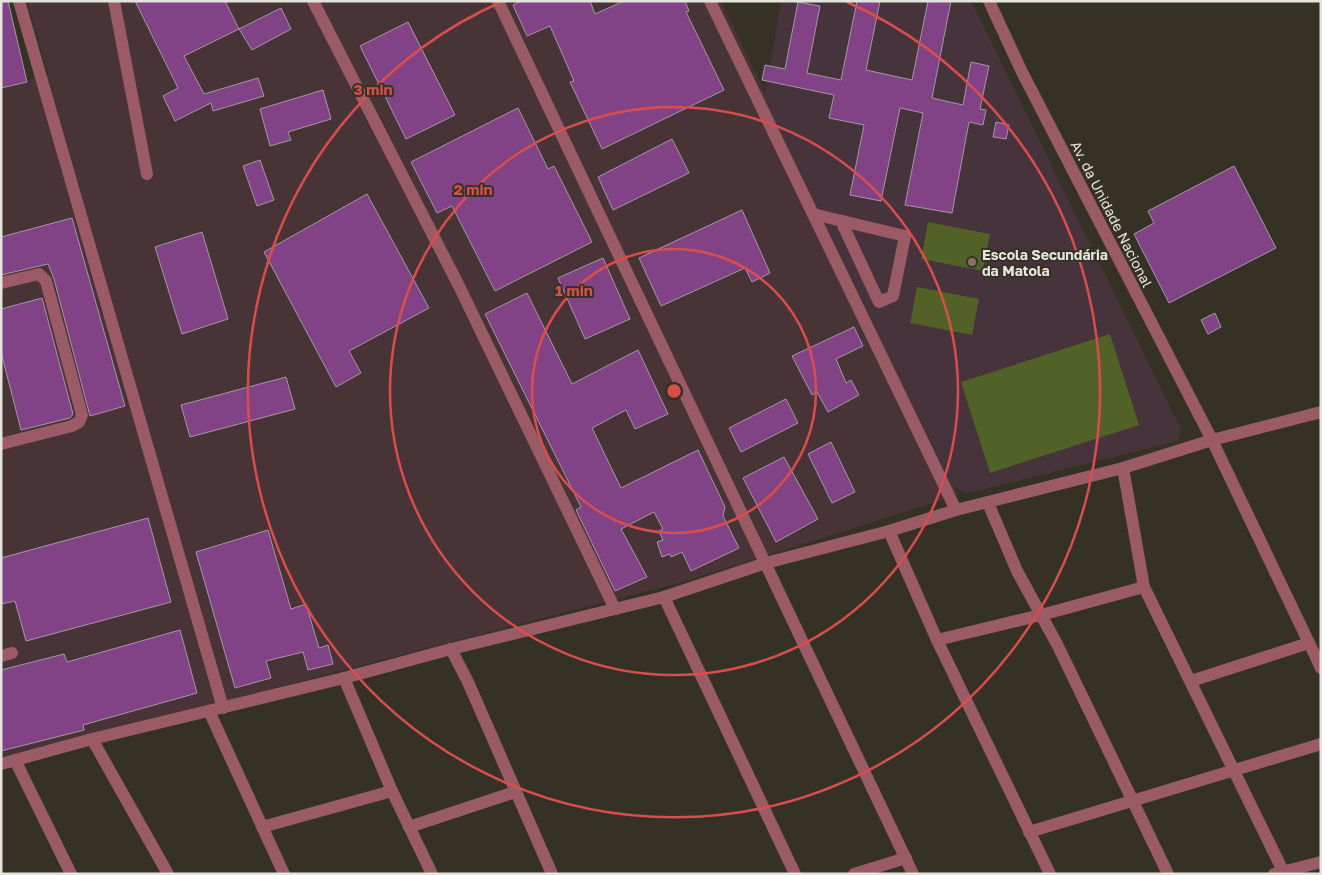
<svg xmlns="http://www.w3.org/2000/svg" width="1322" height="875" font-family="'Golos Text',sans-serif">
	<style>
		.industrial { fill: #483336 }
		.education { fill: #46333b }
		.green { fill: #526126 }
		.building { fill: #814386; stroke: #a498a4 }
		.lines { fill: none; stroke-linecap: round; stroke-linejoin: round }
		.minor { stroke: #9a5b66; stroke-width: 12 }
		.ring { fill: none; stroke: #d94e4c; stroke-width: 2.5 }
		.education-dot { fill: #8d6e63; stroke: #353225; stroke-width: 2 }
		.labels { text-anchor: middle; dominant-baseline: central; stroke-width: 4; stroke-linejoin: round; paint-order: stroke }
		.street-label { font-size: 14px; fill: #e5e4dc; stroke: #353225 }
		.poi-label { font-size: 14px; font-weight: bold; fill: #e5e4dc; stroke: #353225; text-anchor: start }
		.centre { fill: #d94e4c; stroke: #353225; stroke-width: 2.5 }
		.ring-label { font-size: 15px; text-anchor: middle; font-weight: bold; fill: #d94e4c; stroke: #353225; stroke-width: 4; stroke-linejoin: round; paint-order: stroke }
	</style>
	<rect width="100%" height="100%" fill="#353225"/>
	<path class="industrial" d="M 27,1 L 721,1 L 958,495 L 686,581 L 1,759 L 1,87 L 48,75 Z"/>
	<path class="education" d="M 781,1 L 971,1 L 1181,429 L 1178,441 L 965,494 L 953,485 L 765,95 Z"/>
	<g class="green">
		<path d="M 928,222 L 990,234 L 983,271 L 921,259 Z"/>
		<path d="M 917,287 L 979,299 L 972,335 L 910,323 Z"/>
		<path d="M 1110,334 L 1139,425 L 990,473 L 961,382 Z"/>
	</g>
	<g class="building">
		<path d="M 1,1 L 8,1 L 27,82 L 1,88 Z"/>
		<path d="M 135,1 L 225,1 L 239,29 L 184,56 L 204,94 L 258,78 L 264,96 L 213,111 L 211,103 L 175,121 L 163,96 L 178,88 Z"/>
		<path d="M 521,1 L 590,1 L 595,14 L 624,1 L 685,1 L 689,11 L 686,12 L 724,90 L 602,149 L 570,82 L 574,81 L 550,26 L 527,36 L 513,5 Z"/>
		<path d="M 857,1 L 880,1 L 866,70 L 912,80 L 928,1 L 951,1 L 932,98 L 963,105 L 971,62 L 989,66 L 980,109 L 986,110 L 983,125 L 969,122 L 952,213 L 905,205 L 923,113 L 900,108 L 881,201 L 850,195 L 864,125 L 829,118 L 834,95 L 762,80 L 765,65 L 785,69 L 798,2 L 820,6 L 807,73 L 841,80 Z"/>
		<path d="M 281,8 L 291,29 L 252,50 L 239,29 Z"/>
		<path d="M 408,22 L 455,115 L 406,139 L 360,46 Z"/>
		<path d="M 323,90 L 331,119 L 288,132 L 291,140 L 270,146 L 260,109 Z"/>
		<path d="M 518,108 L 548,169 L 554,166 L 592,242 L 495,291 L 452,206 L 437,213 L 411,162 Z"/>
		<path d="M 996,122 L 1009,125 L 1006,139 L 993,137 Z"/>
		<path d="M 672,139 L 689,173 L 613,210 L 598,177 Z"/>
		<path d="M 260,160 L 274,200 L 257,206 L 243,166 Z"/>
		<path d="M 1234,166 L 1276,248 L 1169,303 L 1134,234 L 1154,223 L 1148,211 Z"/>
		<path d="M 367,194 L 429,308 L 349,351 L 361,373 L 336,387 L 264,252 Z"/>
		<path d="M 742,210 L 770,273 L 752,282 L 745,268 L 661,306 L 639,258 Z"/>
		<path d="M 72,218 L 125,406 L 90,416 L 54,279 L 48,264 L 1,275 L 1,237 Z"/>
		<path d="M 202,232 L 228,319 L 182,334 L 155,247 Z"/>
		<path d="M 603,258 L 630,319 L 585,339 L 558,278 Z"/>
		<path d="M 527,293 L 572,384 L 638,350 L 668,414 L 635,429 L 626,410 L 592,428 L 621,488 L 698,450 L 725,507 L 723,516 L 739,548 L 691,571 L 682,552 L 671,557 L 670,554 L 662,557 L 657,542 L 663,540 L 659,531 L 663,529 L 654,512 L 621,529 L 647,577 L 615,591 L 576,510 L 581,507 L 485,314 Z"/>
		<path d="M 42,298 L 73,414 L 70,418 L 21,430 L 1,352 L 1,309 Z"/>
		<path d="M 1215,313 L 1221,327 L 1208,334 L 1201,320 Z"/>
		<path d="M 854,327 L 863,346 L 836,359 L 846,383 L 851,380 L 859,395 L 828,412 L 817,392 L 812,395 L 792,356 Z"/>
		<path d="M 286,377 L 295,409 L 190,437 L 181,405 Z"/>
		<path d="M 786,399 L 798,423 L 741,452 L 729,428 Z"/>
		<path d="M 831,442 L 855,492 L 832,503 L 808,454 Z"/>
		<path d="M 784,457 L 818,519 L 776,542 L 743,478 Z"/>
		<path d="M 148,518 L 171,602 L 26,641 L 15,601 L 1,604 L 1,558 Z"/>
		<path d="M 268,530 L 291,609 L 306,604 L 319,648 L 328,645 L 333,664 L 308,670 L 303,652 L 266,661 L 271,678 L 235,688 L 196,552 Z"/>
		<path d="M 180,630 L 197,693 L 83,725 L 84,730 L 1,751 L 1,670 L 64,654 L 67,662 Z"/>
	</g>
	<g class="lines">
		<g class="minor">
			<path d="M 19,1 L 223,708"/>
			<path d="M 114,1 L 147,174"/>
			<path d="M 313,1 L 459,286 L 615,609"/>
			<path d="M 498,1 L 913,874"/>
			<path d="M 710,1 L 956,510"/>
			<path d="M 989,1 L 1021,70 L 1212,440 L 1321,668"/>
			<path d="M 813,214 L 905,236 L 893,296 L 879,302 L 841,221"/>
			<path d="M 1,283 L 39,274 L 46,281 L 82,415 L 79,422 L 72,426 L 1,444"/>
			<path d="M 1123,468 L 1144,587 L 1283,871"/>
			<path d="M 988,503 L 1017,571 L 1057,644 L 1168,874"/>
			<path d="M 889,531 L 937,640 L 1050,874"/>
			<path d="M 664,597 L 795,874"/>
			<path d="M 937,640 L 1041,615 L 1144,587"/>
			<path d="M 451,649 L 468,682 L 552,874"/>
			<path d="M 1,656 L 12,653"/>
			<path d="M 344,678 L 392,791 L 432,874"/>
			<path d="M 1191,681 L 1309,643"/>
			<path d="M 209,711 L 284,874"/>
			<path d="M 92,739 L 168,874"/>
			<path d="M 15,760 L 71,874"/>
			<path d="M 1,764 L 92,739 L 344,678 L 451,649 L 664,597 L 766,563 L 889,531 L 956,510 L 1123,468 L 1212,440 L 1321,412"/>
			<path d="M 262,827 L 392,791"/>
			<path d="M 409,827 L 515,792"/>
			<path d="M 1029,832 L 1321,744"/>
			<path d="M 854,874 L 906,858"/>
			<path d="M 1274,874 L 1321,862"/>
		</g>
	</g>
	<g class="ring">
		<circle cx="674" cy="391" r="142"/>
		<circle cx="674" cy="391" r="284"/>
		<path d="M847 2A426 426 0 1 1 501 2"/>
	</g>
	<circle class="education-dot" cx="972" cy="262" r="5"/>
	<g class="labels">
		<g class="street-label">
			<text transform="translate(1112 214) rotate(63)">Av. da Unidade Nacional</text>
		</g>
		<g class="poi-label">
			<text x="982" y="254">Escola Secundária<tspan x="982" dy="16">da Matola</tspan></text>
		</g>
	</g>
	<circle cx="674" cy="391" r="8" class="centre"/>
	<g class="ring-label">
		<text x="373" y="95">3 min</text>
		<text x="473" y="195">2 min</text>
		<text x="574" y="296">1 min</text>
	</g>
	<rect width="1322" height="875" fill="none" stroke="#e5e4dc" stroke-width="5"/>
</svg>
